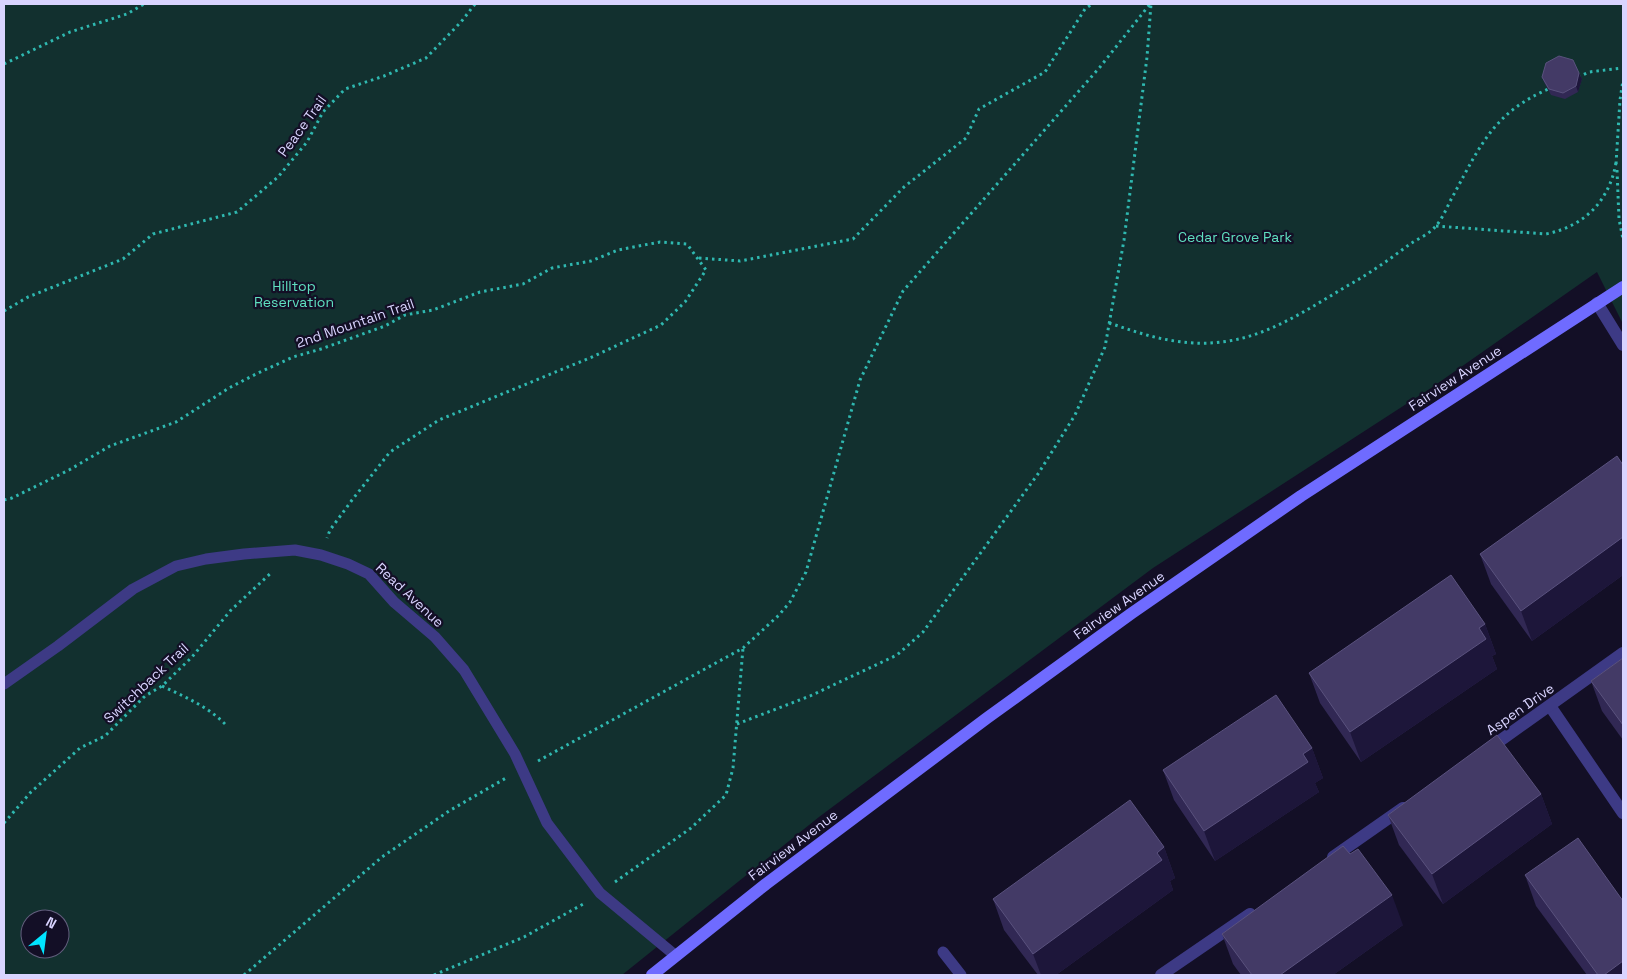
<svg xmlns="http://www.w3.org/2000/svg" width="1627" height="979" font-family="'Space Grotesk',sans-serif">
	<style>
		.green { fill: #12302f; fill-rule: evenodd }
		.lines { fill: none; stroke-linecap: round; stroke-linejoin: round }
		.path { stroke: #2fb8b0; stroke-width: 3; stroke-dasharray: 2.5 4; stroke-linecap: butt }
		.lane { stroke: #3d3a85; stroke-width: 11 }
		.street { stroke: #3d3a85; stroke-width: 12 }
		.secondary { stroke: #6f6bff; stroke-width: 12 }
		.wall { fill: #312854 }
		.shaded-wall { fill: #1d163a }
		.building { fill: #433a66; stroke: #5a527e }
		.labels { text-anchor: middle; dominant-baseline: central; stroke-width: 4.5; stroke-linejoin: round; paint-order: stroke }
		.street-label { font-size: 14px; fill: #d9d4ff; stroke: #130f26 }
		.park-label { font-size: 14px; fill: #5fe0c0; stroke: #130f26 }
	</style>
	<rect width="100%" height="100%" fill="#130f26"/>
	<path class="green" d="M 4,4 L 1623,4 L 1623,324 L 1597,272 L 1431,388 L 1153,568 L 819,817 L 622,975 L 4,975 ZM 30,919 L 60,919 L 60,949 L 30,949 Z"/>
	<g class="lines">
		<g class="path">
			<path d="M 4,64 L 70,32 L 127,14 L 144,4"/>
			<path d="M 1578,77 L 1589,72 L 1623,68"/>
			<path d="M 1616,164 L 1620,100 L 1623,80"/>
			<path d="M 1617,170 L 1619,219 L 1623,239"/>
			<path d="M 1436,226 L 1546,234 C 1585,226 1609,201 1616,163"/>
			<path d="M 699,258 L 740,261 L 853,239 L 904,187 L 966,138 L 979,109 L 1045,72 L 1085,9 L 1092,4"/>
			<path d="M 4,311 L 28,297 L 123,259 L 153,234 L 237,212 L 278,177 L 307,142 L 323,112 L 345,89 L 384,76 L 426,58 L 461,22 L 475,4"/>
			<path d="M 1109,323 C 1131,330 1152,338 1175,341 C 1245,352 1290,320 1347,286 C 1369,274 1390,259 1410,244 C 1418,239 1429,234 1435,227 C 1443,219 1448,204 1454,194 C 1481,144 1495,111 1551,88"/>
			<path d="M 4,500 L 12,498 L 69,470 L 110,446 L 176,422 L 229,388 L 256,374 L 293,357 L 321,349 L 385,326 L 405,315 L 433,310 L 480,292 L 523,284 L 552,268 L 591,261 L 618,250 L 660,242 L 687,244 L 706,270 L 685,302 L 661,325 L 592,357 L 439,420 L 390,452 L 352,500 L 330,530 L 327,538"/>
			<path d="M 162,686 C 185,697 207,706 225,724"/>
			<path d="M 737,724 L 810,696 L 897,655 L 923,632 L 1038,474 L 1075,415 L 1105,347 L 1124,240 L 1147,57 L 1151,4"/>
			<path d="M 538,761 L 743,648 L 779,615 L 790,602 L 806,572 L 860,380 L 903,291 L 1100,67 L 1150,4"/>
			<path d="M 4,823 L 31,792 L 80,748 L 105,736 L 145,696 L 162,686 L 192,657 L 231,610 L 272,572"/>
			<path d="M 615,882 L 691,828 L 726,795 L 733,768 L 743,648"/>
			<path d="M 244,975 L 382,857 L 449,811 L 506,778"/>
			<path d="M 434,975 L 524,937 L 585,903"/>
		</g>
		<g class="lane">
			<path d="M 4,684 L 58,646 L 133,589 L 176,566 L 206,559 L 244,554 L 295,550 L 321,555 L 348,564 L 369,574 L 394,602 L 435,637 L 464,670 L 515,754 L 547,823 L 600,893 L 676,956"/>
			<path d="M 943,952 L 961,975"/>
		</g>
		<g class="street">
			<path d="M 1597,303 L 1623,345"/>
			<path d="M 1550,706 L 1623,813"/>
			<path d="M 1487,750 L 1623,653"/>
			<path d="M 1333,857 L 1403,808"/>
			<path d="M 1161,975 L 1250,914"/>
		</g>
		<path class="secondary" d="M 652,975 L 766,884 L 987,718 L 1132,613 L 1301,496 L 1623,287"/>
	</g>
	<g class="wall">
		<path d="M 1579,73 L 1582,79 L 1578,92 L 1565,99 L 1551,95 L 1544,82 L 1542,77 Z"/>
		<path d="M 1623,465 L 1623,575 L 1532,641 L 1491,584 L 1480,554 Z"/>
		<path d="M 1485,624 L 1496,654 L 1492,656 L 1497,669 L 1361,762 L 1320,703 L 1309,673 Z"/>
		<path d="M 1623,658 L 1623,740 L 1602,711 L 1591,681 Z"/>
		<path d="M 1312,748 L 1323,778 L 1315,783 L 1319,792 L 1215,861 L 1174,800 L 1163,770 Z"/>
		<path d="M 1541,794 L 1552,824 L 1443,904 L 1399,845 L 1388,815 Z"/>
		<path d="M 1164,847 L 1175,878 L 1170,881 L 1173,890 L 1056,975 L 1038,975 L 1004,930 L 993,899 Z"/>
		<path d="M 1525,875 L 1623,975 L 1587,975 L 1536,906 Z"/>
		<path d="M 1403,925 L 1333,975 L 1241,975 L 1233,964 L 1222,934 Z"/>
	</g>
	<g class="shaded-wall">
		<path d="M 1579,73 L 1582,79 L 1578,92 L 1576,86 Z"/>
		<path d="M 1623,537 L 1623,575 L 1532,641 L 1521,611 Z"/>
		<path d="M 1485,624 L 1496,654 L 1492,656 L 1497,669 L 1361,762 L 1350,732 Z"/>
		<path d="M 1312,748 L 1323,778 L 1315,783 L 1319,792 L 1215,861 L 1204,831 L 1303,754 Z"/>
		<path d="M 1541,794 L 1552,824 L 1443,904 L 1432,874 Z"/>
		<path d="M 1164,847 L 1175,878 L 1170,881 L 1173,890 L 1056,975 L 1041,975 L 1033,954 Z"/>
		<path d="M 1392,895 L 1403,925 L 1333,975 L 1280,975 Z"/>
		<path d="M 1623,961 L 1623,975 L 1604,975 Z"/>
	</g>
	<g class="building">
		<path d="M 1559,56 L 1573,60 L 1579,73 L 1576,86 L 1563,93 L 1549,89 L 1542,77 L 1546,63 Z"/>
		<path d="M 1617,456 L 1623,465 L 1623,537 L 1521,611 L 1480,554 Z"/>
		<path d="M 1451,575 L 1485,624 L 1479,628 L 1486,639 L 1350,732 L 1309,673 Z"/>
		<path d="M 1623,658 L 1623,725 L 1591,681 Z"/>
		<path d="M 1276,695 L 1312,748 L 1303,754 L 1308,762 L 1204,831 L 1163,770 Z"/>
		<path d="M 1497,735 L 1541,794 L 1432,874 L 1388,815 Z"/>
		<path d="M 1130,800 L 1164,847 L 1157,853 L 1162,860 L 1033,954 L 993,899 Z"/>
		<path d="M 1578,838 L 1623,901 L 1623,961 L 1604,975 L 1598,975 L 1525,875 Z"/>
		<path d="M 1343,846 L 1350,854 L 1358,849 L 1392,895 L 1280,975 L 1252,975 L 1222,934 Z"/>
	</g>
	<g class="labels">
		<g class="street-label">
			<text transform="translate(302 126) rotate(-54)">Peace Trail</text>
			<text transform="translate(355 323) rotate(-19)">2nd Mountain Trail</text>
			<text transform="translate(1455 378) rotate(-33)">Fairview Avenue</text>
			<text transform="translate(410 595) rotate(43)">Read Avenue</text>
			<text transform="translate(1119 605) rotate(-35)">Fairview Avenue</text>
			<text transform="translate(146 683) rotate(-43)">Switchback Trail</text>
			<text transform="translate(1520 709) rotate(-35)">Aspen Drive</text>
			<text transform="translate(793 845) rotate(-37)">Fairview Avenue</text>
		</g>
		<g class="park-label">
			<text x="1235" y="237">Cedar Grove Park</text>
			<text x="294" y="286">Hilltop<tspan x="294" dy="16">Reservation</tspan></text>
		</g>
	</g>
	<rect width="1627" height="979" fill="none" stroke="#d9d4ff" stroke-width="10"/>
	<g transform="translate(45 934) rotate(29)"><circle r="24" fill="#130f26" stroke="#625e7d"/>
	<path d="M0-4L9 19L0 12L-9 19Z" fill="#00e5ff"/>
	<text y="-8" font-size="14" font-weight="bold" text-anchor="middle" fill="#d9d4ff">N</text>
	</g>
</svg>
